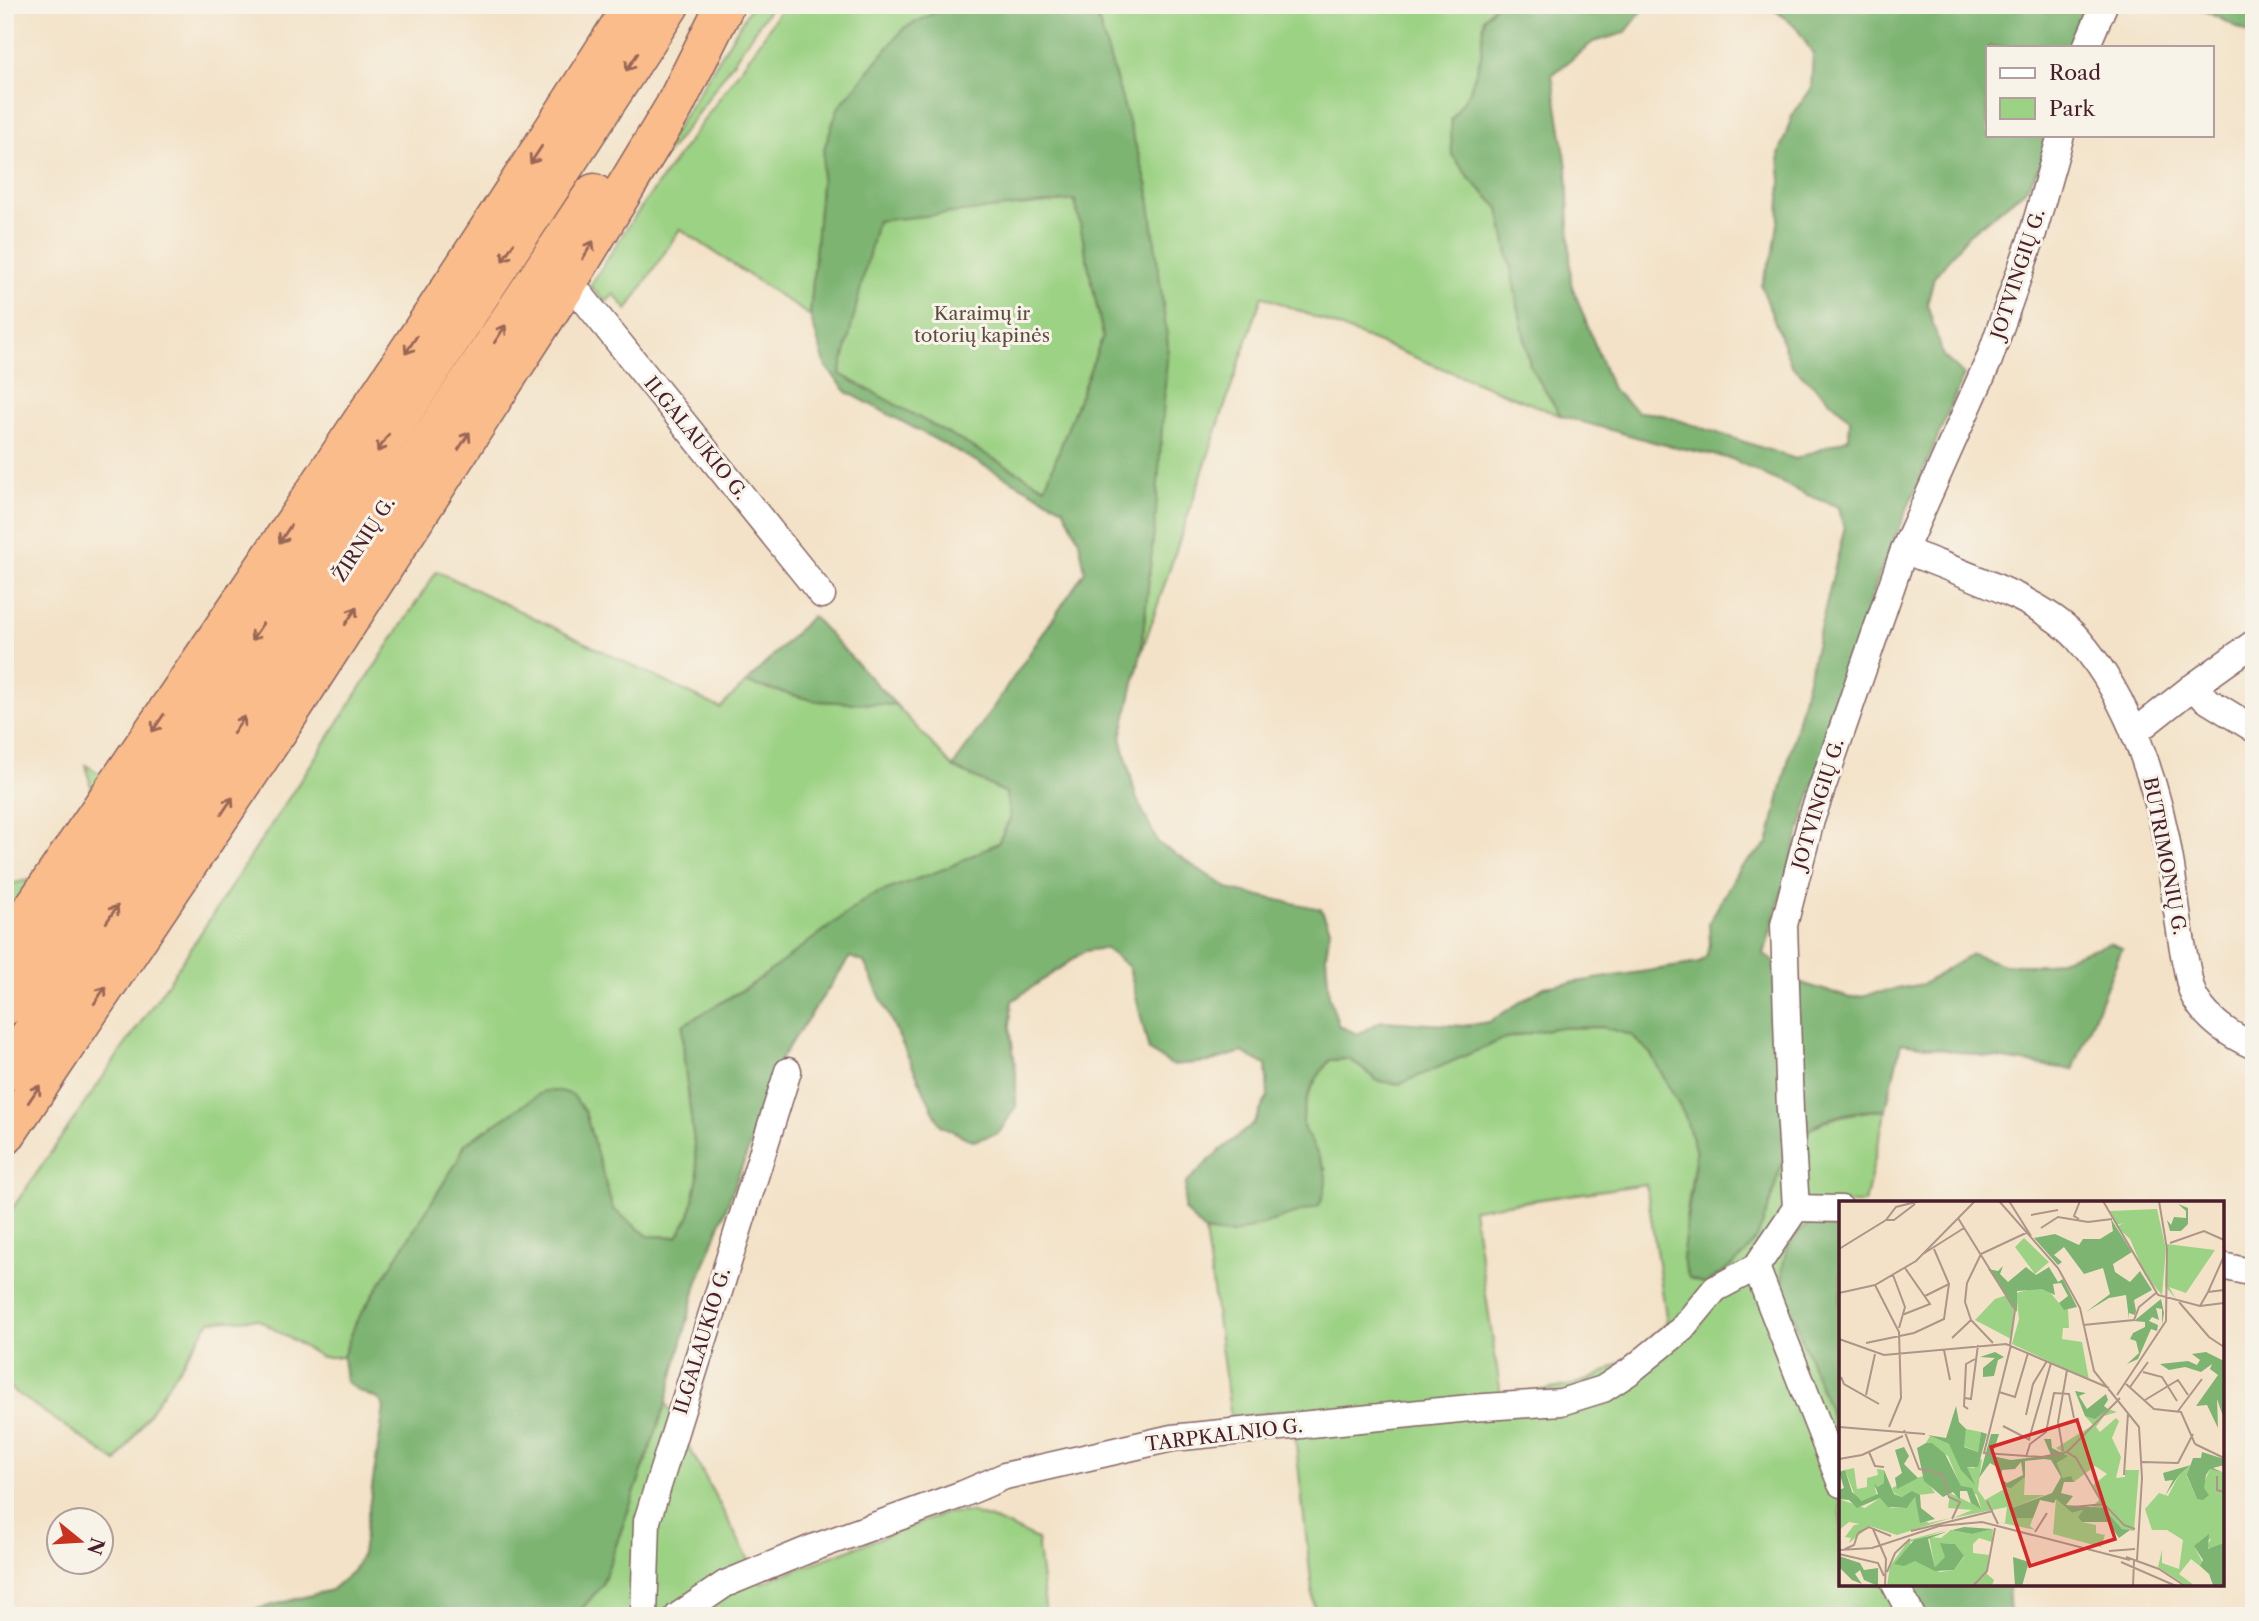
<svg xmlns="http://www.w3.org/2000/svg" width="2259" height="1621" font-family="'Libre Caslon Text',serif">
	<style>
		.green { fill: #9cd284; stroke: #737858; stroke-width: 2; fill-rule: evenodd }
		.forest { fill: #7db472; stroke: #646a4e; stroke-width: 2; fill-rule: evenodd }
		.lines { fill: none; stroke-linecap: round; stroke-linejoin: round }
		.street-casing { stroke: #856362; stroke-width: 29 }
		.highway-casing { stroke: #856362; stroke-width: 41 }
		.street { stroke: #fff; stroke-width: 26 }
		.highway { stroke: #fabc8b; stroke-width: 38 }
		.oneway { stroke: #996656 }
		.labels { text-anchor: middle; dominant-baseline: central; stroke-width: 6; stroke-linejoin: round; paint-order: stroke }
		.street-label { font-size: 19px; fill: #4a1f2b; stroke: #f7f3e8 }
		.park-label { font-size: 19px; fill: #5e4c41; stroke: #f7f3e8 }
		.inset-road { fill: none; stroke: #af9489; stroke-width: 2 }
		.view { fill: #d62828; fill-opacity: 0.15; stroke: #d62828; stroke-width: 3.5 }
		.inset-edge { fill: none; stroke: #4a1f2b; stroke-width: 3.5 }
	</style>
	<rect width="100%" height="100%" fill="#f7f3e8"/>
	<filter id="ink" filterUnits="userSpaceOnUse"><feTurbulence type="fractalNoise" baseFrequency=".0143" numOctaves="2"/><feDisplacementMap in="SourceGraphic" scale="14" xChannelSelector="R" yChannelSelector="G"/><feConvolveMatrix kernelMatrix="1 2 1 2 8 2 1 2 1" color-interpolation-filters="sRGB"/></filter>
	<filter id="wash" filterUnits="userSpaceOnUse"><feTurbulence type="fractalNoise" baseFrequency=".00686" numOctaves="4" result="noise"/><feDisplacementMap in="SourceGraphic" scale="28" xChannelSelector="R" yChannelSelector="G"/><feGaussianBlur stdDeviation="1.57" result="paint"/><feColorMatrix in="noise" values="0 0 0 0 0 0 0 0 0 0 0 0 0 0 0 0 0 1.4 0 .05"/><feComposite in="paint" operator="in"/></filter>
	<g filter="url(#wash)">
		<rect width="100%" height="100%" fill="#f3e2c7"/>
		<g class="green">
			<path d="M 752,5 L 772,5 L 703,106 L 635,196 Z"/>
			<path d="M 783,5 L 971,5 L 938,11 L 824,149 L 810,316 L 680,229 L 627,310 L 614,294 L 606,302 L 590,286 L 630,223 L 762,39 Z"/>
			<path d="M 1088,5 L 1495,5 L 1484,18 L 1481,56 L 1470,91 L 1451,120 L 1452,155 L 1471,180 L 1499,208 L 1530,366 L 1561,416 L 1262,296 L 1141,654 L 1156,512 L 1148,187 L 1096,12 Z"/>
			<path d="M 1075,200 L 1103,336 L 1045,488 L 839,374 L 877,220 Z"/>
			<path d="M 437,571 L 720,708 L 746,683 L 816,701 L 896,705 L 953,767 L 1006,793 L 1010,819 L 998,843 L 947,868 L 683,1025 L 684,1060 L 698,1176 L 690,1215 L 677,1237 L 648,1236 L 613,1209 L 585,1112 L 465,1144 L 458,1160 L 356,1322 L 343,1357 L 321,1357 L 257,1319 L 210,1321 L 117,1462 L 5,1385 L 5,1219 L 170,980 Z"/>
			<path d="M 86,765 L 104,776 L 5,928 L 5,885 L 33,879 L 92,792 Z"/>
			<path d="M 1603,1027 L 1631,1035 L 1651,1054 L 1685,1116 L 1696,1152 L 1685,1223 L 1775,1181 C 1796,1121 1829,1116 1886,1109 L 1865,1203 L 1841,1203 L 1786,1297 L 1841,1443 L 1841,1584 L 1907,1584 L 1923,1616 L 1315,1616 L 1292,1410 L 1231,1418 L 1205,1232 L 1232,1234 L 1326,1169 C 1320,1159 1303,1135 1303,1125 C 1301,1100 1315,1078 1330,1060 L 1349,1059 L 1378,1081 L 1400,1084 L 1506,1038 L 1554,1028 ZM 1646,1184 L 1667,1323 C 1640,1349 1609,1376 1572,1385 C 1549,1391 1524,1392 1501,1395 L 1473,1209 Z"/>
			<path d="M 666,1403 L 761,1583 L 946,1513 L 969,1512 L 997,1521 L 1037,1539 L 1046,1616 L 576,1616 L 602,1585 Z"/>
		</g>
		<g class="forest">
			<path d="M 971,5 L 1088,5 L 1096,12 L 1148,187 L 1168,344 L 1156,512 L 1141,654 L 1121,737 L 1136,797 L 1158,843 L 1231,890 L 1321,909 L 1330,929 L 1326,955 L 1329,996 L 1339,1026 L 1358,1034 L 1382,1021 L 1463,1026 L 1489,1022 L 1544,987 L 1699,963 L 1706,957 L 1710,944 L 1709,923 L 1739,869 L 1768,844 L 1844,530 L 1839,507 L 1805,494 L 1732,459 L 1657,443 L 1561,416 L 1530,366 L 1499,208 L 1471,180 L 1452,155 L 1451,120 L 1470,91 L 1481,56 L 1484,18 L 1495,5 L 1647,5 L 1625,33 L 1593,42 L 1552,75 L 1567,167 L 1571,283 L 1612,389 L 1638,412 L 1660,414 L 1796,459 L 1849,438 L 1850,419 L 1791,365 L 1761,285 L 1774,250 L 1779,217 L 1781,181 L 1779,155 L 1792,116 L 1811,89 L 1813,54 L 1796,27 L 1776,11 L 1756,5 L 2098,5 L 2083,47 L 1988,47 L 1988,135 L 2051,135 L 2038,170 L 2024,191 L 1968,235 L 1934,277 L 1927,304 L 1943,356 L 1964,375 L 1879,575 L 1806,809 L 1764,954 L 1801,983 L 1850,998 L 1923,984 L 1972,954 L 2004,965 L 2045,965 L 2110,943 L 2122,948 L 2073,1070 L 1901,1043 L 1886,1109 C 1870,1111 1852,1111 1837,1116 C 1766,1139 1784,1197 1751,1246 C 1739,1263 1722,1273 1705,1284 L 1689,1278 L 1682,1259 L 1696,1152 L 1685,1116 L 1651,1054 L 1631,1035 L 1603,1027 L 1554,1028 L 1506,1038 L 1400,1084 L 1378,1081 L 1350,1059 L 1330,1060 C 1315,1078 1302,1100 1303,1125 C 1303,1130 1307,1135 1310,1140 C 1324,1166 1333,1176 1319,1206 L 1232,1234 L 1205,1232 L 1184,1210 L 1186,1183 L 1217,1153 L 1254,1123 L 1268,1096 L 1266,1065 L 1242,1052 L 1209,1062 L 1172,1065 L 1149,1051 L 1129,967 L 1105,948 L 1085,951 L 1012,1001 L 1010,1026 L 1016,1073 L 1016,1106 L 999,1133 L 973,1141 L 940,1125 L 864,962 L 850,957 L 777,1064 L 749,1148 L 697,1284 L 666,1403 L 602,1585 L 576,1616 L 230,1616 L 331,1590 L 353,1571 L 362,1554 L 384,1408 L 380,1400 L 358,1391 L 346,1381 L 343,1357 L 356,1322 L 458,1160 L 465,1144 L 544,1091 L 561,1091 L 573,1095 L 585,1112 L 613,1209 L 648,1236 L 677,1237 L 690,1215 L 698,1176 L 684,1060 L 683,1025 L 750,986 L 870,896 L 947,868 L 998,843 L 1010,819 L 1006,793 L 953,767 L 1085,571 L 1079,540 L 1063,508 L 847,392 L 826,367 L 810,316 L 824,149 L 838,108 L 904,28 L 938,11 ZM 1075,200 L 1103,336 L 1045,487 L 840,374 L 877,221 Z"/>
			<path d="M 2194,5 L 2254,5 L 2254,36 Z"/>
			<path d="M 812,616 L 896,705 L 816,701 L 746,683 Z"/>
			<path d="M 1841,1219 L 1841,1442 L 1786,1297 C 1779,1272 1782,1241 1807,1226 C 1816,1221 1830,1221 1841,1219 Z"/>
			<path d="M 1907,1584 L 2008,1584 L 2010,1616 L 1923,1616 Z"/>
		</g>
	</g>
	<g filter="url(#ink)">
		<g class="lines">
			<defs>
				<g id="street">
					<path d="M 2086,47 L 2104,5"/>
					<path d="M 567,284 L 579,293 L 822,595"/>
					<path d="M 1904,550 C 1954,571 2042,598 2078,639 C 2130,699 2159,788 2171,866 C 2175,898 2179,929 2185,960 C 2188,972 2189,986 2194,996 C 2207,1020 2229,1035 2254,1046"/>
					<path d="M 2191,688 L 2210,702 L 2254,729"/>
					<path d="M 2134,733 L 2191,688 L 2254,643"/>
					<path d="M 1796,1208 L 1841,1209"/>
					<path d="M 2222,1266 L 2254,1273"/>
					<path d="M 1841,1484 L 1756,1267 L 1796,1208 L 1790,1111 L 1784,925 L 1811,820 L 1904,550 L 1989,360 L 2031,240 L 2061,135"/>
					<path d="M 1895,1584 L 1912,1616"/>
					<path d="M 644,1616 L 647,1521 L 788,1071"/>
					<path d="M 678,1616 L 725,1584 L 810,1549 L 963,1494 L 1005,1476 L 1172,1438 L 1470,1408 L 1561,1402 L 1603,1389 L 1629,1372 L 1682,1329 L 1715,1289 L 1756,1267"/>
				</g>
				<g id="highway">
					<path d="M 5,949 C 218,637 431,324 633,5"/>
					<path d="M 5,1006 L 316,545 L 670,5"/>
					<path d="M 5,1072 L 327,595 L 594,193"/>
					<path d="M 5,1136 L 279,729 L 567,284 L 674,107 L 725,5"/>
				</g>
			</defs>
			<use href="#street" class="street-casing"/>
			<use href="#highway" class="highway-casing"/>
			<use href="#street" class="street"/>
			<use href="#highway" class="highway"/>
		</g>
		<defs><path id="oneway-shaft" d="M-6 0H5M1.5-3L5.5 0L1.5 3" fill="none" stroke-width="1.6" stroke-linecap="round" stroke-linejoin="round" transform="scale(1.75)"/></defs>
		<g class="oneway">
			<use href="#oneway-shaft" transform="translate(632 62) rotate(124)"/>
			<use href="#oneway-shaft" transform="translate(536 155) rotate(123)"/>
			<use href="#oneway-shaft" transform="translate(588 250) rotate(-59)"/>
			<use href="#oneway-shaft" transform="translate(508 252) rotate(123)"/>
			<use href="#oneway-shaft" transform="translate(500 334) rotate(-57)"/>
			<use href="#oneway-shaft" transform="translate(411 345) rotate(123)"/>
			<use href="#oneway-shaft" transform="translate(464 441) rotate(-57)"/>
			<use href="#oneway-shaft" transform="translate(383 443) rotate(123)"/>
			<use href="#oneway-shaft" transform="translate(285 534) rotate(123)"/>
			<use href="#oneway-shaft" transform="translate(351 616) rotate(-57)"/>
			<use href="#oneway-shaft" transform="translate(257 632) rotate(124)"/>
			<use href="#oneway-shaft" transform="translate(158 723) rotate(124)"/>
			<use href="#oneway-shaft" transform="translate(239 725) rotate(-56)"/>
			<use href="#oneway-shaft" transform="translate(227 806) rotate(-56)"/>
			<use href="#oneway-shaft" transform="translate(112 914) rotate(-56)"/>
			<use href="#oneway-shaft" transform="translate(100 995) rotate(-56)"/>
			<use href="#oneway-shaft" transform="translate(34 1094) rotate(-56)"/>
		</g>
	</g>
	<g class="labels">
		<g class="street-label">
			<text transform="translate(2018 274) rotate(-72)">JOTVINGIŲ G.</text>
			<text transform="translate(696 438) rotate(51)">ILGALAUKIO G.</text>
			<text transform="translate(364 539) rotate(-57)">ŽIRNIŲ G.</text>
			<text transform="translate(1818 804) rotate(-73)">JOTVINGIŲ G.</text>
			<text transform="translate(2165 856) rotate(79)">BUTRIMONIŲ G.</text>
			<text transform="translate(702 1341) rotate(-73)">ILGALAUKIO G.</text>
			<text transform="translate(1224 1435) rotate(-7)">TARPKALNIO G.</text>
		</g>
		<g class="park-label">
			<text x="982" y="313">Karaimų ir<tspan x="982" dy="22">totorių kapinės</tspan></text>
		</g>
	</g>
	<g transform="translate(1839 1201)">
		<rect width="385" height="385" fill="#f3e2c7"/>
		<path d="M 318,8 L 327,48 L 323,94 L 306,74 L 291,38 L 278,26 L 284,22 L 278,24 L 271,10 ZM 185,37 L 210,61 L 196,73 L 176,46 ZM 328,43 L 376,49 L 347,92 L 330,86 L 337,98 L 326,85 ZM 197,87 L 209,89 L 225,108 L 229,108 L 230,127 L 224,127 L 223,138 L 243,141 L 250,179 L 173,143 L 180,118 L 177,92 ZM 168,94 L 175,110 L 172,138 L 136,119 L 156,98 ZM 269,208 L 278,211 L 265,215 L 257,226 L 261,231 L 277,217 L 280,220 L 273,237 L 282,256 L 277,277 L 286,276 L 286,269 L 300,269 L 295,330 L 283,328 L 253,306 L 261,298 L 254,284 L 268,273 L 256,265 L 235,281 L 224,277 L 218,262 L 228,255 L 217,247 L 254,224 L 246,215 ZM 127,228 L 142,231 L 139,251 L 124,245 ZM 91,235 L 110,243 L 133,281 L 128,266 L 135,267 L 138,259 L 143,258 L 139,289 L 146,299 L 186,276 L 185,294 L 206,294 L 173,307 L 177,317 L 194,317 L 191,325 L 196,329 L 159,321 L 166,322 L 168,306 L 114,317 L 133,309 L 109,307 L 111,292 L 142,307 L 138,294 L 122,286 L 109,255 L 87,242 ZM 354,263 L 348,275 L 358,298 L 371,268 L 385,272 L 385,342 L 372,349 L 367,346 L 372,338 L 361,340 L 356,347 L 364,362 L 361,365 L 352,358 L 340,373 L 356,385 L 348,385 L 319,366 L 323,349 L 323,362 L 340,368 L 344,339 L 328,329 L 313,329 L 306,308 L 320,292 L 329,295 L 340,274 ZM 15,267 L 18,288 L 28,286 L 28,277 L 39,274 L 38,268 L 45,269 L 45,282 L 36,287 L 38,295 L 25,301 L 16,295 L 6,269 ZM 84,275 L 96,292 L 63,296 L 55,292 L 53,287 L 63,282 ZM 76,296 L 82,317 L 90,322 L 112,317 L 58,334 L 31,325 L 10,342 L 12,337 L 6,336 L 15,324 L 21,323 L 10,321 L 0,329 L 0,298 L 26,307 L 41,297 L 52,307 L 68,307 ZM 217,298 L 233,312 L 244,309 L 240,316 L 243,321 L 257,324 L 257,332 L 266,334 L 262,346 L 214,333 ZM 110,328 L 71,341 L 76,359 L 101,371 L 115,369 L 125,356 L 116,343 L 101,342 L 107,356 L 96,366 L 90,336 L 102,337 L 112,329 L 133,333 L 154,328 L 153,341 L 140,337 L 134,343 L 134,352 L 150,354 L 148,373 L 155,379 L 153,385 L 48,385 L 51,365 L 70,339 Z" fill="#9cd284"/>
		<path d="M 339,3 L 349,7 L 349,23 L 342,30 L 331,30 L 328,19 L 332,24 L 335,16 L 347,17 L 347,10 ZM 272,18 L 293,51 L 274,63 L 276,71 L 291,81 L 301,70 L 313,89 L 295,99 L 297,110 L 296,114 L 290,112 L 290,118 L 287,94 L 270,97 L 247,111 L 271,93 L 264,67 L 245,73 L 225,46 L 215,54 L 223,61 L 219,64 L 195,37 L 216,33 L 240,44 L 244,38 L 261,38 L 274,30 ZM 164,65 L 161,73 L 169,81 L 187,66 L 197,74 L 210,66 L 219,81 L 224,78 L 238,106 L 225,109 L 220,102 L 229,95 L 222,82 L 214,83 L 216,94 L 203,88 L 178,90 L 178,111 L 149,68 L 159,70 ZM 322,98 L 325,112 L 323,124 L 323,108 L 317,107 L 320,119 L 313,116 L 310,120 L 319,124 L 318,130 L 312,128 L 299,158 L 288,163 L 300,152 L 297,140 L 291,138 L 294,132 L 306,126 L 306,121 L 295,120 ZM 156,151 L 165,156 L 159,159 L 155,175 L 144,176 L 144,167 L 156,157 L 141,156 ZM 367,151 L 385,160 L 385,218 L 378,198 L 379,227 L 368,204 L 357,205 L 379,174 L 371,168 L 373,163 L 362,171 L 346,166 L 330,169 L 321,163 L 349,160 L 358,164 L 361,159 L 353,153 ZM 236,190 L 247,192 L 240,195 L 248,208 L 267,193 L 269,199 L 265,205 L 269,208 L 256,218 L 246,215 ZM 117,205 L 120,221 L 127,228 L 125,246 L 139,251 L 142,231 L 148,233 L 139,266 L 128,266 L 136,284 L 122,269 L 110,243 L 89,234 L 107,237 ZM 152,233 L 160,233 L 153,255 L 172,259 L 212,254 L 205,238 L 212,238 L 213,247 L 229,255 L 218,262 L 224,277 L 232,275 L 235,281 L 225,281 L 222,292 L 234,295 L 227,304 L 264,307 L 283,328 L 291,329 L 280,337 L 269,321 L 243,321 L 239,316 L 244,309 L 233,312 L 217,298 L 215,302 L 201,299 L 194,317 L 177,317 L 173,307 L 213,292 L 222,276 L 212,259 L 205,258 L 186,260 L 186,276 L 172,287 L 164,286 L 158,266 L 151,262 L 140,277 ZM 182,261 L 184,274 L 168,282 L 162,278 L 163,269 L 176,268 ZM 87,242 L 93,242 L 106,253 L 122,285 L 133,287 L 142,308 L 132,302 L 128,290 L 121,290 L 121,299 L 114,291 L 104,296 L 85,280 L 78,247 ZM 65,246 L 70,255 L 65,263 L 79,277 L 58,288 L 56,277 L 63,272 L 56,249 ZM 363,251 L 385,258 L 385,264 L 374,267 L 385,272 L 371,268 L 367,274 L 365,287 L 370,294 L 364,299 L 358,298 L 348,274 L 354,257 L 362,257 ZM 352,264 L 340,274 L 326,295 L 334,279 L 326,280 L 324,272 ZM 6,269 L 13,291 L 23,300 L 39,293 L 35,282 L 38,286 L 45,282 L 45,269 L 55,293 L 63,296 L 73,290 L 81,294 L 82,307 L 96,318 L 81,322 L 76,296 L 68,307 L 49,306 L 41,297 L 18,307 L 10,299 L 0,298 L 0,289 L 5,287 L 0,271 ZM 125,326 L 154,328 L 133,333 L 112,329 L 89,338 L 96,366 L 106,356 L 101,342 L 116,343 L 125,355 L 115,369 L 96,370 L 76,360 L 65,365 L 55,363 L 75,339 ZM 370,333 L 369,348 L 385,342 L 385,385 L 374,384 L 370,373 L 361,365 L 364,359 L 355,345 ZM 0,355 L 21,362 L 25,369 L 39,367 L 39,385 L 25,379 L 21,369 L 16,373 L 23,383 L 13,379 L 0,366 ZM 174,356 L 190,361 L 183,385 L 176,385 Z" fill="#7db472" fill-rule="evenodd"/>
		<path class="inset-road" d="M 160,0 L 219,67 L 241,107 L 255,170 L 300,226 L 303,277 L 298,359M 170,0 L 192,35M 264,0 L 319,94 L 361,105 L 385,102M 192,14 L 219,9M 119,17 L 176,109 L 171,144M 240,18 L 235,15 L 241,0M 47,19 L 55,19 L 76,3M 202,27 L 219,16 L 249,21 L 273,18M 331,42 L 365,30 L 385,39M 0,48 L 47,19 L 57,6 L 81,0M 84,53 L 125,27M 142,53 L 128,82 L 126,101 L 132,119 L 154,142M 142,53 L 189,31M 54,74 L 66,106 L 60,127M 36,84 L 60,131 L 62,197 L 50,226M 369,91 L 385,55M 0,92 L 36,84 L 77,60 L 136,0M 86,95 L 110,83M 340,101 L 370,136 L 385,146M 361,105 L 369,91 L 385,89M 63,114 L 91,103 L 66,67M 244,124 L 295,119 L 300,106 L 317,92M 113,137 L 132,119M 0,138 L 45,154 L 167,143 L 270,187M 27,142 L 75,132 L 105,118 L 110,83 L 95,48M 172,144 L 145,252 L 203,256 L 228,251 L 281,197M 105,149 L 111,179M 304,171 L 323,176 L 338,200M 2,176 L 5,183 L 40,203M 287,183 L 315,208 L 342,211 L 356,243M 291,186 L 309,161M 160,191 L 176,196 L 189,152M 27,194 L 36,153M 278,194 L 327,120 L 328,48 L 320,0M 126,197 L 132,198 L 139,144M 306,199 L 339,179 L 349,194M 129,208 L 125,205 L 127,163 L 136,158M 339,210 L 363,178M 187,214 L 194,183 L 208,160M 164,225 L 191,239M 0,226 L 86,233M 65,229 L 80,268 L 104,273 L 110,296 L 121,301 L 113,318M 190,238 L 212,162M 356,243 L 385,257M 224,250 L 219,221 L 228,169M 30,251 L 36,265 L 45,266M 228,251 L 237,257 L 262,300 L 285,324 L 296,328M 187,256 L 191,243 L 207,231 L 215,192 L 230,193 L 235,217M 0,258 L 23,254 L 64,235M 303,261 L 339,262 L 354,233M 285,274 L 289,212M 378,275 L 378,289 L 385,291M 148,300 L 159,323M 234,306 L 266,303M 34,328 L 47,358 L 46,385M 72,330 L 154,310M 196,331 L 208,312M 19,332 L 30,326 L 52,335M 6,348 L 15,344 L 19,332M 0,349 L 33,347 L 100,325 L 143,321 L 291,359M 270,350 L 296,348M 0,353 L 39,362 L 45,375M 287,356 L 320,368 L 346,385M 282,361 L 337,385M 48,371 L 56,352 L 71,338M 134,385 L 148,370 L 156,327M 294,385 L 295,360"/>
		<path class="view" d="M 238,219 L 276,338 L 191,365 L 152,246 Z"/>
		<rect width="385" height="385" class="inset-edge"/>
	</g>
	<rect width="2259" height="1621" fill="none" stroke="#f7f3e8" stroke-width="28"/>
	<rect x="1986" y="46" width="228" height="91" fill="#f7f3e8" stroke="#b29e9c" stroke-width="2"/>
	<rect x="2000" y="68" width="35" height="10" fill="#ffffff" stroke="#b29e9c" stroke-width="2"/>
	<text x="2049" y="80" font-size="21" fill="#4a1f2b">Road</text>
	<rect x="2000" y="98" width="35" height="21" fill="#9cd284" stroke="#b29e9c" stroke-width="2"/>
	<text x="2049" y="116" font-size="21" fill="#4a1f2b">Park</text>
	<g transform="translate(80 1541) rotate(108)"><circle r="33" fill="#f7f3e8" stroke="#b29e9c" stroke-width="2"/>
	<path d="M0-5L12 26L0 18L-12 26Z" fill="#c8321e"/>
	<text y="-10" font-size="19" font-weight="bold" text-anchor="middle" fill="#4a1f2b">N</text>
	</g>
</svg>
